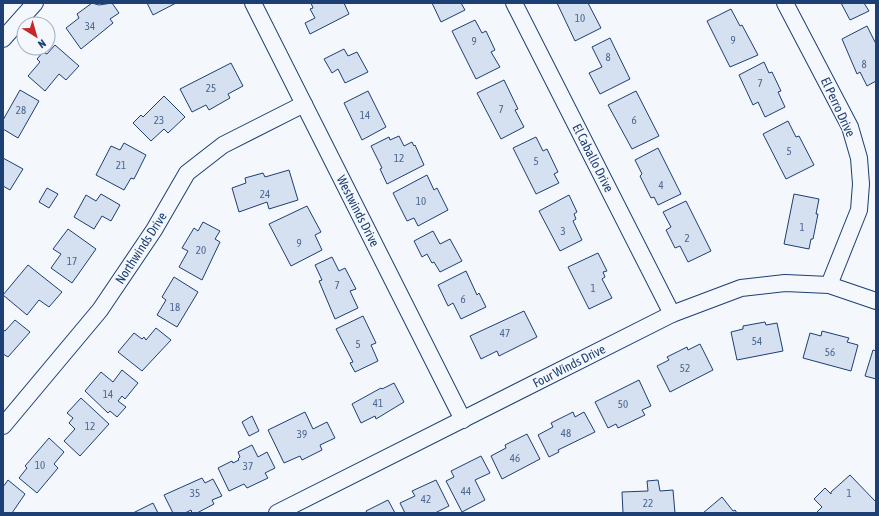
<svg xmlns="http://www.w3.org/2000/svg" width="879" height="516" font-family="'Asap Condensed',sans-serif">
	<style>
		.building { fill: #d5e0f0; stroke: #1d3f73 }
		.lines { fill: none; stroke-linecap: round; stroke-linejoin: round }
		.minor-casing { stroke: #1d3f73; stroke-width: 18 }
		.minor { stroke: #f4f7fb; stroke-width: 16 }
		.labels { text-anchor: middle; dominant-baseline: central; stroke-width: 3; stroke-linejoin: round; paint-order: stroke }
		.number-label { font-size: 11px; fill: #4b6792 }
		.street-label { font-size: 13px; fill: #1d3f73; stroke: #f4f7fb }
	</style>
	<rect width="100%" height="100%" fill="#f4f7fb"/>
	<g class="building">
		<path d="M 92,3 L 99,5 L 112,3 L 119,13 L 110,19 L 113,23 L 81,49 L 66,28 L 79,18 L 77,14 Z"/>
		<path d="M 147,3 L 176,3 L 153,15 Z"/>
		<path d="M 311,3 L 344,3 L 349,14 L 310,34 L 305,23 L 315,18 L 310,9 L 313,8 Z"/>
		<path d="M 432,3 L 461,3 L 465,10 L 441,22 Z"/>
		<path d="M 557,3 L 588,3 L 601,28 L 575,41 Z"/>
		<path d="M 841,3 L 864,3 L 869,11 L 850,20 Z"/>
		<path d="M 731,9 L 740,26 L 742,25 L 758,55 L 730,67 L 707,21 Z"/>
		<path d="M 475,20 L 482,33 L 486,31 L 495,50 L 491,52 L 500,67 L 476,79 L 452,31 Z"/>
		<path d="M 867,26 L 876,44 L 876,81 L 867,86 L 860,72 L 857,74 L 842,39 Z"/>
		<path d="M 610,38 L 630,79 L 600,94 L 589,73 L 602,67 L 592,47 Z"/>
		<path d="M 55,45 L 79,66 L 66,80 L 59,74 L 45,91 L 28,76 L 40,62 L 37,59 L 43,52 L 47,54 Z"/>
		<path d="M 344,49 L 348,56 L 357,52 L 368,72 L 345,83 L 338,69 L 332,73 L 324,59 Z"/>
		<path d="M 764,62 L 769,73 L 772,72 L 781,91 L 778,92 L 785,107 L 765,117 L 758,102 L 753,105 L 739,75 Z"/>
		<path d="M 231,63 L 243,86 L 228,94 L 230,98 L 209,110 L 206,105 L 192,112 L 180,89 Z"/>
		<path d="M 504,80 L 518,109 L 515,110 L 524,127 L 501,139 L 477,93 Z"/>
		<path d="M 20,90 L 39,101 L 18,138 L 3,129 L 3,120 Z"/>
		<path d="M 368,91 L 386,127 L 362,140 L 344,103 Z"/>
		<path d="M 636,91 L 659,136 L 632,149 L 608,105 Z"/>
		<path d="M 164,96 L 185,117 L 168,133 L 164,129 L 151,141 L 133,123 L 141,115 L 143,117 Z"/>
		<path d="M 788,121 L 796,137 L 799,136 L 814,165 L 786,179 L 763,134 Z"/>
		<path d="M 399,136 L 404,146 L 412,142 L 414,146 L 415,145 L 424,165 L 387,184 L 380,169 L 382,168 L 371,146 L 389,137 L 390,140 Z"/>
		<path d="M 536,137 L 543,151 L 547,149 L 558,172 L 554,174 L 559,183 L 536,194 L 513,148 Z"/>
		<path d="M 124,143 L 146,155 L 134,179 L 131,178 L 124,190 L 96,175 L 111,146 L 120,150 Z"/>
		<path d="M 658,148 L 681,194 L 658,205 L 654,197 L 651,198 L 640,176 L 642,174 L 635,160 Z"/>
		<path d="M 3,158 L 23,169 L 10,190 L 3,186 Z"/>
		<path d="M 289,170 L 298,200 L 269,209 L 267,202 L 239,212 L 232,188 L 246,183 L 245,178 L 263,173 L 265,177 Z"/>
		<path d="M 427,175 L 434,190 L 437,188 L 448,210 L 418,226 L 414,218 L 407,221 L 393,193 Z"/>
		<path d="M 47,188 L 58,194 L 49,208 L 39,202 Z"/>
		<path d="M 101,194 L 120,205 L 111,221 L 102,216 L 94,229 L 74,217 L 86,195 L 96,201 Z"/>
		<path d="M 794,194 L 819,199 L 816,214 L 818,214 L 813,239 L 811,239 L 809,249 L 784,244 Z"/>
		<path d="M 569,195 L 577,212 L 574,214 L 576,219 L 573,221 L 582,240 L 560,251 L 539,211 Z"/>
		<path d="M 686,201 L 711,251 L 688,262 L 680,246 L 675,248 L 666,230 L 671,227 L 663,212 Z"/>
		<path d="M 307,206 L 321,232 L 315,235 L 322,250 L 291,266 L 269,224 Z"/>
		<path d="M 203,222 L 220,231 L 215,239 L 220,242 L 202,280 L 179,267 L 188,251 L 182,248 L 194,228 L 198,231 Z"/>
		<path d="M 68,229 L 96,249 L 72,283 L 51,268 L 61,254 L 53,249 Z"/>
		<path d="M 433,231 L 440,244 L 450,239 L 462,261 L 440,272 L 434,262 L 432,263 L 427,254 L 422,257 L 414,241 Z"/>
		<path d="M 598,253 L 607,271 L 603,272 L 605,277 L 602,279 L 612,298 L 589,309 L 568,267 Z"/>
		<path d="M 332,257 L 339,271 L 345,268 L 356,289 L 350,291 L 358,308 L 335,319 L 319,281 L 322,280 L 315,265 Z"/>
		<path d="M 28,265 L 62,292 L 49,307 L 39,300 L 27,315 L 3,295 Z"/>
		<path d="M 466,271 L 477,295 L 479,293 L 486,307 L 461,319 L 453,303 L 448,306 L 438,285 Z"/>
		<path d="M 174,277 L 198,292 L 177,327 L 157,315 L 166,300 L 162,297 Z"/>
		<path d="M 524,311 L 537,337 L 499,356 L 497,351 L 481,359 L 470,336 Z"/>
		<path d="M 363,316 L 376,343 L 371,345 L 378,361 L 355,372 L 350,363 L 353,362 L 336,329 Z"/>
		<path d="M 15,320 L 30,332 L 8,357 L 3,354 L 3,330 L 5,331 Z"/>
		<path d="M 765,322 L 766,325 L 777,323 L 783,351 L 737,360 L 731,332 L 743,329 L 743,326 Z"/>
		<path d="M 156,328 L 171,340 L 142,371 L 118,352 L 134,333 L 142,339 L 144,337 L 146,340 Z"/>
		<path d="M 822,331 L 849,338 L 847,342 L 858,345 L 851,371 L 803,358 L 810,333 L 821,336 Z"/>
		<path d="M 700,344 L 713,370 L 670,392 L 657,366 L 669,360 L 667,357 L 687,347 L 688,350 Z"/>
		<path d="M 873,350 L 876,351 L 876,379 L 865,376 Z"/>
		<path d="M 122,370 L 138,383 L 125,399 L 122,396 L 118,401 L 126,407 L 117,417 L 110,411 L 108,413 L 85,391 L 101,372 L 113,382 Z"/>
		<path d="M 639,380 L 651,406 L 642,410 L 645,415 L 618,428 L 616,424 L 608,428 L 595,402 Z"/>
		<path d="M 394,383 L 404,402 L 376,419 L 375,416 L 361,423 L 352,404 L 381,388 L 382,389 Z"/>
		<path d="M 81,398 L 109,424 L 80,456 L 64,441 L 75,429 L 69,423 L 73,418 L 67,413 Z"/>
		<path d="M 305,412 L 313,429 L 327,422 L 335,438 L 320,445 L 322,450 L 302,460 L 300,456 L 284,463 L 268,430 Z"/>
		<path d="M 573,412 L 575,417 L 584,412 L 595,432 L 558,450 L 559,452 L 549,457 L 538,435 L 553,427 L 551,423 Z"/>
		<path d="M 252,416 L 259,431 L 249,436 L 242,422 Z"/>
		<path d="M 527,434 L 540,459 L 502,479 L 491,456 L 506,448 L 505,445 Z"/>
		<path d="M 49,438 L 64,452 L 54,464 L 58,468 L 37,493 L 19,478 L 27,468 L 25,466 Z"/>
		<path d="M 252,445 L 258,457 L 267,452 L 275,468 L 265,473 L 268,478 L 247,488 L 244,484 L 229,491 L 218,468 L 232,461 L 233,463 L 239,460 L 238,459 L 240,457 L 238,452 Z"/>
		<path d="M 481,456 L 490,473 L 475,480 L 485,500 L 462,512 L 446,481 L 454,477 L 451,471 Z"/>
		<path d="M 850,475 L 876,502 L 876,513 L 816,513 L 822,507 L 814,499 L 825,488 L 831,494 L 831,492 Z"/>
		<path d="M 202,478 L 205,483 L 213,479 L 222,496 L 212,500 L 214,504 L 197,513 L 192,513 L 191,510 L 185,513 L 173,513 L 164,495 Z"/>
		<path d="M 8,480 L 25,494 L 12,513 L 3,513 L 3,487 Z"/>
		<path d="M 436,480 L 449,506 L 435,513 L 405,513 L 400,503 L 415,496 L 412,491 Z"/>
		<path d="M 658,480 L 660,491 L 673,490 L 675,513 L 623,513 L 622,492 L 648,491 L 647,481 Z"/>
		<path d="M 722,497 L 733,511 L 735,510 L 737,513 L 703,513 Z"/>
		<path d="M 388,500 L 395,513 L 367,513 L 366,511 Z"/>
		<path d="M 153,503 L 158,513 L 133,513 Z"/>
	</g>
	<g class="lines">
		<defs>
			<g id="minor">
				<path d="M 253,3 L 463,420"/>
				<path d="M 514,3 L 672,314"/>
				<path d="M 785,3 L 850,127 L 859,158 L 861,184 L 859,210 L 829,285"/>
				<path d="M 3,39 L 35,3"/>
				<path d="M 3,426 L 100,310 L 154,230 L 187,173 L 223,145 L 304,104"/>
				<path d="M 277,513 L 672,314 L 741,288 L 785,283 L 829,285 L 876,301"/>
			</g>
		</defs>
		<use href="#minor" class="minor-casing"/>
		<use href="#minor" class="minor"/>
	</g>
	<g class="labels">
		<g class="number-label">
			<text x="580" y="18">10</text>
			<text x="90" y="26">34</text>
			<text x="733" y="40">9</text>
			<text x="474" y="41">9</text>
			<text x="608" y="57">8</text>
			<text x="864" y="64">8</text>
			<text x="760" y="83">7</text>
			<text x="211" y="88">25</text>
			<text x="501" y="109">7</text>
			<text x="21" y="110">28</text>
			<text x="365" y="115">14</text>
			<text x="159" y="120">23</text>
			<text x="634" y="120">6</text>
			<text x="789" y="151">5</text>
			<text x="399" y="158">12</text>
			<text x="536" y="161">5</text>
			<text x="121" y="165">21</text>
			<text x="661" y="185">4</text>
			<text x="265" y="194">24</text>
			<text x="421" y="201">10</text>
			<text x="802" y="227">1</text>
			<text x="563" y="231">3</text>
			<text x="687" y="238">2</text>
			<text x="299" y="243">9</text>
			<text x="201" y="250">20</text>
			<text x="72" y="261">17</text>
			<text x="337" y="285">7</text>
			<text x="593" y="288">1</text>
			<text x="463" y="299">6</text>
			<text x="175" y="307">18</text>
			<text x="505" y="333">47</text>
			<text x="757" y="341">54</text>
			<text x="358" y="344">5</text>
			<text x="830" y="352">56</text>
			<text x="685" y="368">52</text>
			<text x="108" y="394">14</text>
			<text x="378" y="403">41</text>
			<text x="623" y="404">50</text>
			<text x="90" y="426">12</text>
			<text x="566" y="433">48</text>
			<text x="302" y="434">39</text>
			<text x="515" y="458">46</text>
			<text x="40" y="465">10</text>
			<text x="248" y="466">37</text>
			<text x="466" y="491">44</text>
			<text x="195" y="493">35</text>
			<text x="849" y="493">1</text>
			<text x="426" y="499">42</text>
			<text x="648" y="503">22</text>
		</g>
		<g class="street-label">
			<text transform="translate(838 107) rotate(65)">El Perro Drive</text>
			<text transform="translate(593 158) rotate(63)">El Caballo Drive</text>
			<text transform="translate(358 211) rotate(63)">Westwinds Drive</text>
			<text transform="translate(141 248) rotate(-57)">Northwinds Drive</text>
			<text transform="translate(569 366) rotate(-27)">Four Winds Drive</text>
		</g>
	</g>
	<rect width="879" height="516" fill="none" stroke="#1d3f73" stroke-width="8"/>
	<g transform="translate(36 36) rotate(143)"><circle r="19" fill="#f4f7fb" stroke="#9eadc5"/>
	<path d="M0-3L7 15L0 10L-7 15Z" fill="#c62828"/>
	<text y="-6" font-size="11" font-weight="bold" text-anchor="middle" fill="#1d3f73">N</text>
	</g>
</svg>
